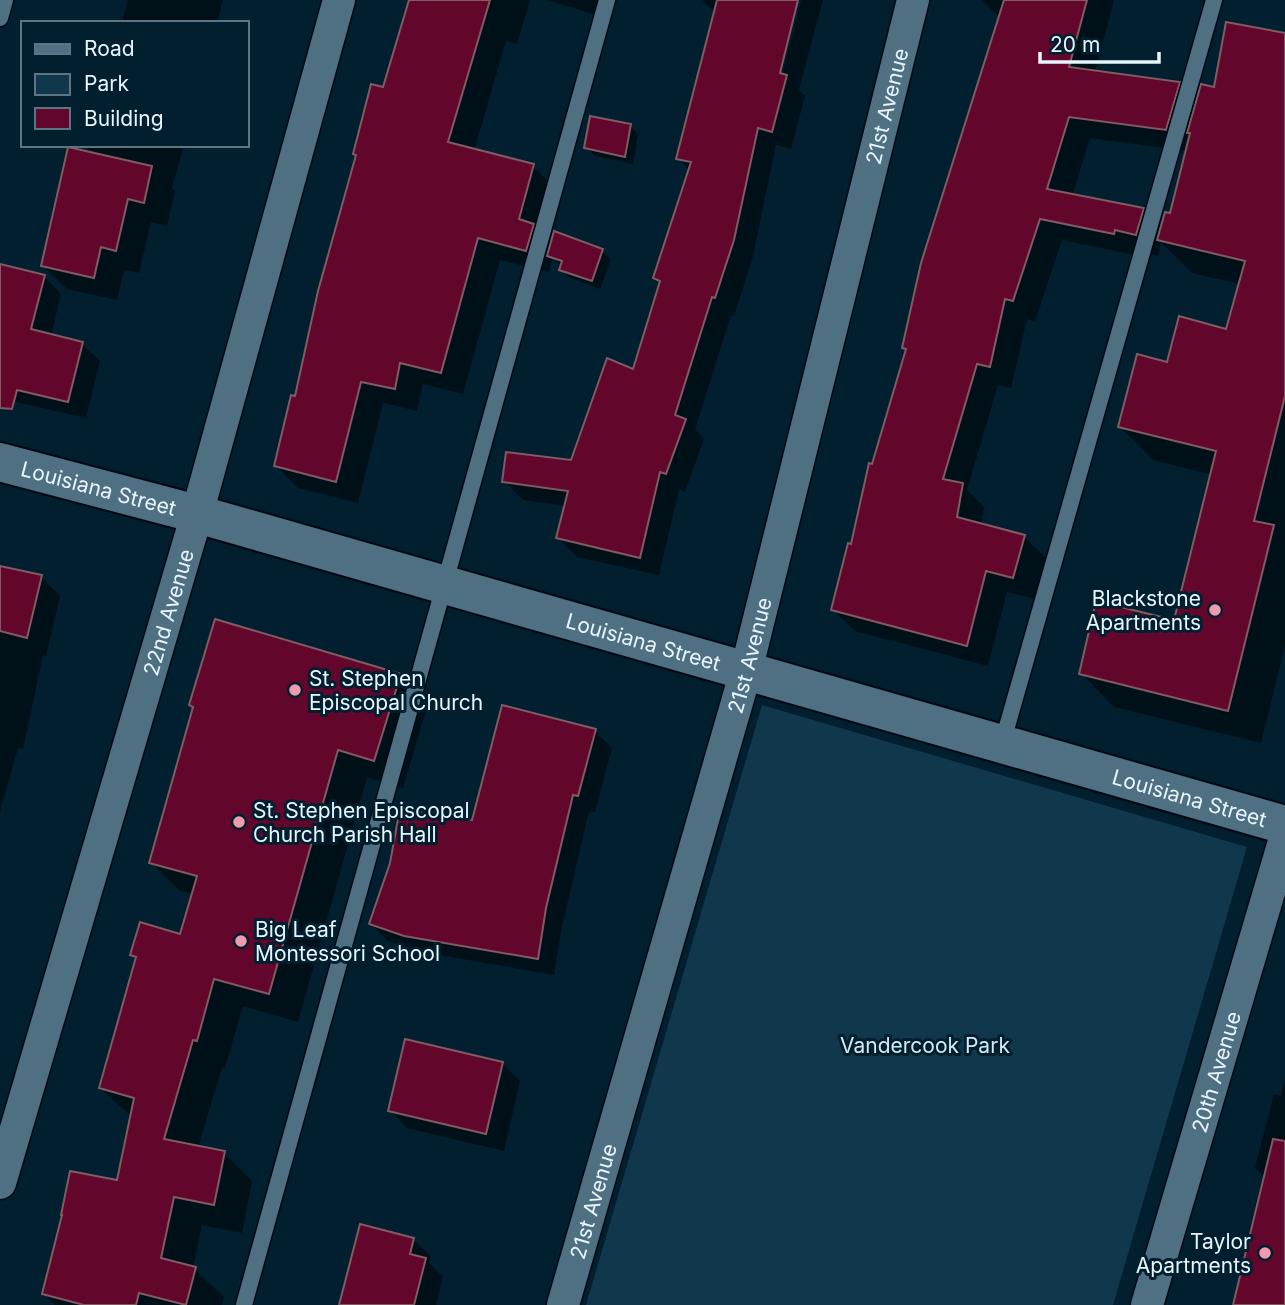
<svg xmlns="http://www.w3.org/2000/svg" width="1285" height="1305" font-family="Inter,sans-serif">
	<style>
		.green { fill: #11374c }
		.shadow { fill: #0007; fill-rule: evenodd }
		.building { fill: #63062b; stroke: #7f5b62; stroke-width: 2 }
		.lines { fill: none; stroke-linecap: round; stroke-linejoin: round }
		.service-casing { stroke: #000813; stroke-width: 19 }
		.minor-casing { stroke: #000813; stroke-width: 35 }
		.tertiary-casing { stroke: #000813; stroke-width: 42 }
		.service { stroke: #4f6f82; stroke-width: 16 }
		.minor { stroke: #4f6f82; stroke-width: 32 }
		.tertiary { stroke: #4f6f82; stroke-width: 38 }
		.poi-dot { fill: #f29aad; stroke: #011f2f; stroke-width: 2.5 }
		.labels { text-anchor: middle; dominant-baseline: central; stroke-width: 6; stroke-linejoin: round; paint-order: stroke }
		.street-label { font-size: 21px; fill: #e7f5fe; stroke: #011f2f }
		.poi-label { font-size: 21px; fill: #e7f5fe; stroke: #011f2f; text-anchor: start }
		.park-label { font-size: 21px; fill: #d2e8f7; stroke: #011f2f }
	</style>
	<rect width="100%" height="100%" fill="#011f2f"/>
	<path class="green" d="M 762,705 L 1247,847 L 1113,1305 L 586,1305 Z"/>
	<g class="shadow">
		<path d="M 128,0 L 223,0 L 217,23 L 122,23 Z"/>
		<path d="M 411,0 L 530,0 L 517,44 L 506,41 L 474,151 L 533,166 L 555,188 L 543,236 L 552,245 L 555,234 L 602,251 L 611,259 L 600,289 L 570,278 L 561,270 L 563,266 L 552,259 L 549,272 L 500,260 L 463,394 L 423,384 L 417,411 L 383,403 L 358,503 L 298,488 L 276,466 Z"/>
		<path d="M 548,0 L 607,0 L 602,17 Z"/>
		<path d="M 702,0 L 798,0 L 777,81 L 780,82 L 801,0 L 823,0 L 799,90 L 805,96 L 791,149 L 776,145 L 752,260 L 734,316 L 731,315 L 695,430 L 704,439 L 685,492 L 679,489 L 659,575 L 577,557 L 558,538 L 566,506 L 523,500 L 504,481 L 572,462 L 634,371 L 661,284 L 655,278 L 690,171 L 678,158 L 715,13 Z"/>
		<path d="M 982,0 L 1114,0 L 1095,72 L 1179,83 L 1198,102 L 1285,35 L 1285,646 L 1261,743 L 1114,707 L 1081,673 L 1175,622 L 1212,475 L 1154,460 L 1120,427 L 1168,364 L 1227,332 L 1240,284 L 1192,273 L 1161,242 L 1158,256 L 1136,250 L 1135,255 L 1062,240 L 1035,322 L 1027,319 L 1011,388 L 998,385 L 967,490 L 984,507 L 981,525 L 1024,537 L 1046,558 L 1035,599 L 1007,592 L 988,666 L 855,631 L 833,610 L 907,350 L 904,347 L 1000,18 ZM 1090,138 L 1187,151 L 1172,215 L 1162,228 L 1143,209 L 1072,196 Z"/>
		<path d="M 630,126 L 638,134 L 633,164 L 595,156 L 586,147 Z"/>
		<path d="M 89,145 L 184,145 L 172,188 L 175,191 L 167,226 L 151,222 L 139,273 L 124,270 L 117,300 L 67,289 L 43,266 Z"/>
		<path d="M 0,266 L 44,276 L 61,294 L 51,336 L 82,344 L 100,361 L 86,418 L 0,398 Z"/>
		<path d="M 0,567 L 41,577 L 60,596 L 46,656 L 43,655 L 23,749 L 18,748 L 0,812 Z"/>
		<path d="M 400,675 L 428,704 L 403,788 L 367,777 L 298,1022 L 243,1006 L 225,1068 L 222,1067 L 198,1148 L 224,1153 L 252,1181 L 242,1233 L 202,1225 L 193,1268 L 224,1297 L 222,1305 L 55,1305 L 44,1294 L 119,1182 L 132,1117 L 100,1088 L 137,960 L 132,955 L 182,936 L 193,894 L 180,891 L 151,862 L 195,709 L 191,705 Z"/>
		<path d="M 595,731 L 612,748 L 595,812 L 589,811 L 562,926 L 554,975 L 422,952 L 388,941 L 371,924 L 473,822 Z"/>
		<path d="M 502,1063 L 520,1081 L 504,1151 L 407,1128 L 390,1110 Z"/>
		<path d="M 1285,1079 L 1285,1305 L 1235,1305 L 1265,1178 L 1255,1168 L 1274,1094 L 1281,1096 Z"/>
		<path d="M 413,1239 L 431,1257 L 429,1263 L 443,1277 L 436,1305 L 341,1305 Z"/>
	</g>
	<g class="building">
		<path d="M 409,0 L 490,0 L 448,142 L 534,164 L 519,219 L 534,224 L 526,251 L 478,238 L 441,373 L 400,363 L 395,389 L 361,382 L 336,482 L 274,466 L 291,395 L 295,396 L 318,291 L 356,155 L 353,154 L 371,84 L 383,87 Z"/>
		<path d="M 717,0 L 798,0 L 780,73 L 787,75 L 772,132 L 758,128 L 734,240 L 715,298 L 712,297 L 675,415 L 686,419 L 666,474 L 660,472 L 640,558 L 556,538 L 568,491 L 502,482 L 506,452 L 571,460 L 607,358 L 633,369 L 660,281 L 653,278 L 691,162 L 676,159 Z"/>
		<path d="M 1004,0 L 1087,0 L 1069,67 L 1180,82 L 1166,130 L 1069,117 L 1047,189 L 1144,208 L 1136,235 L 1115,230 L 1114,234 L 1040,219 L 1013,301 L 1005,299 L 990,367 L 977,364 L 943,479 L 963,483 L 957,517 L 1025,535 L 1013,578 L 986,571 L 967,646 L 831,610 L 848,543 L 851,544 L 869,463 L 872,464 L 906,349 L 902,348 L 921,263 Z"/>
		<path d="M 1226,22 L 1285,33 L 1285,396 L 1254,521 L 1274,525 L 1228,711 L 1079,674 L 1096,601 L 1174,620 L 1216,451 L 1118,427 L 1137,354 L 1167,362 L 1179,316 L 1226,329 L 1245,261 L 1157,240 L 1165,212 L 1170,213 L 1190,133 L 1187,133 L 1201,84 L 1214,87 Z"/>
		<path d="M 590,116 L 631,124 L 625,157 L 584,148 Z"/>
		<path d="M 68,147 L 152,166 L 144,203 L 128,199 L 116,251 L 101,247 L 94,278 L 41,266 Z"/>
		<path d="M 554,231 L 603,249 L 592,281 L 559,270 L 562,261 L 547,256 Z"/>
		<path d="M 0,264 L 45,275 L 31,329 L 83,342 L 68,402 L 17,390 L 12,409 L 0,408 Z"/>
		<path d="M 0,566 L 42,575 L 27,638 L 0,631 Z"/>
		<path d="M 215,619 L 401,674 L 374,761 L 338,750 L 269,994 L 214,979 L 197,1041 L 193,1040 L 164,1139 L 225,1151 L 214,1205 L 174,1197 L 161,1258 L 196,1267 L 186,1305 L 139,1293 L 136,1305 L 84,1305 L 42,1294 L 62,1215 L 61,1215 L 70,1171 L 117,1180 L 134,1098 L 99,1088 L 136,957 L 130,955 L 140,922 L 180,934 L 197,876 L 149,863 L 193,707 L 189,705 Z"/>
		<path d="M 502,705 L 596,729 L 578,796 L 573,795 L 546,908 L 538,959 L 404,936 L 369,924 L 390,863 L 400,808 L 472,820 Z"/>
		<path d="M 405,1039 L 503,1062 L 486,1134 L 388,1111 Z"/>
		<path d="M 1273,1139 L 1285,1141 L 1285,1305 L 1233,1305 Z"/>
		<path d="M 360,1224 L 414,1238 L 410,1254 L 426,1258 L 414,1305 L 339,1305 Z"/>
	</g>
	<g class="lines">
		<defs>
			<g id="service">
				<path d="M 0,18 L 5,0"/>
				<path d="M 1002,744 L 1214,0"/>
				<path d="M 244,1305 L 607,0"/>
			</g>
			<g id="minor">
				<path id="s1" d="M 0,1183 L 197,514 L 339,0"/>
				<path id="s2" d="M 563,1305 L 746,671 L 913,0"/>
				<path id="s3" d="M 1147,1305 L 1285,838"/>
			</g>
			<g id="tertiary">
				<path id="s4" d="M 0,462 L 197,514 L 1285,825"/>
			</g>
		</defs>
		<use href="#service" class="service-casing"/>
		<use href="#minor" class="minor-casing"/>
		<use href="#tertiary" class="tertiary-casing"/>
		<use href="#service" class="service"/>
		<use href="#minor" class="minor"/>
		<use href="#tertiary" class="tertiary"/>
	</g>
	<g class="poi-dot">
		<circle cx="1215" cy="610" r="7"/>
		<circle cx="295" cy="690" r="7"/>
		<circle cx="239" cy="822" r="7"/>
		<circle cx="241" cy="941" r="7"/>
		<circle cx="1265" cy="1253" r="7"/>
	</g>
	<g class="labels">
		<g class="street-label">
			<text stroke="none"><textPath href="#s2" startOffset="1242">21st Avenue</textPath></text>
			<text stroke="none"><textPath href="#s4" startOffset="102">Louisiana Street</textPath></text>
			<text stroke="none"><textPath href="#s1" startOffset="595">22nd Avenue</textPath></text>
			<text stroke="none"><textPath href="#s4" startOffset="668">Louisiana Street</textPath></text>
			<text stroke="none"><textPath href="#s2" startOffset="676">21st Avenue</textPath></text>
			<text stroke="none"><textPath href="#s4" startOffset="1236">Louisiana Street</textPath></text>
			<text stroke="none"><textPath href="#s3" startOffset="243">20th Avenue</textPath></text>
			<text stroke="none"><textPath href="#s2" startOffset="108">21st Avenue</textPath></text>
		</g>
		<g class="poi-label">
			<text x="1201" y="598" text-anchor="end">Blackstone<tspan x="1201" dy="24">Apartments</tspan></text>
			<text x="309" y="678">St. Stephen<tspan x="309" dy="24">Episcopal Church</tspan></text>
			<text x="253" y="810">St. Stephen Episcopal<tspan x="253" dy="24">Church Parish Hall</tspan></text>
			<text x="255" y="929">Big Leaf<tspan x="255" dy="24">Montessori School</tspan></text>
			<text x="1251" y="1241" text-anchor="end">Taylor<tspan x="1251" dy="24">Apartments</tspan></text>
		</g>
		<g class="park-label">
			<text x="925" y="1045">Vandercook Park</text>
		</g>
	</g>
	<rect x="21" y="21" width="228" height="126" fill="#011f2f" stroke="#5d7582" stroke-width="2"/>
	<rect x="35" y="44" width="35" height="10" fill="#4f6f82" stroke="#5d7582" stroke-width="2"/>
	<text x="84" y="56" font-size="21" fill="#e7f5fe">Road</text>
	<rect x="35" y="74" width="35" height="21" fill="#11374c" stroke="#5d7582" stroke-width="2"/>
	<text x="84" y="91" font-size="21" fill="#e7f5fe">Park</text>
	<rect x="35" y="108" width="35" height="21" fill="#63062b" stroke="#5d7582" stroke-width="2"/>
	<text x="84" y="126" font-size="21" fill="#e7f5fe">Building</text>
	<path d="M1040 52v10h119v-10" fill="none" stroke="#e7f5fe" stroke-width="3.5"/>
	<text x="1050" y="52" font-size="21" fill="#e7f5fe" stroke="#011f2f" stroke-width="5" paint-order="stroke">20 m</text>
</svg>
